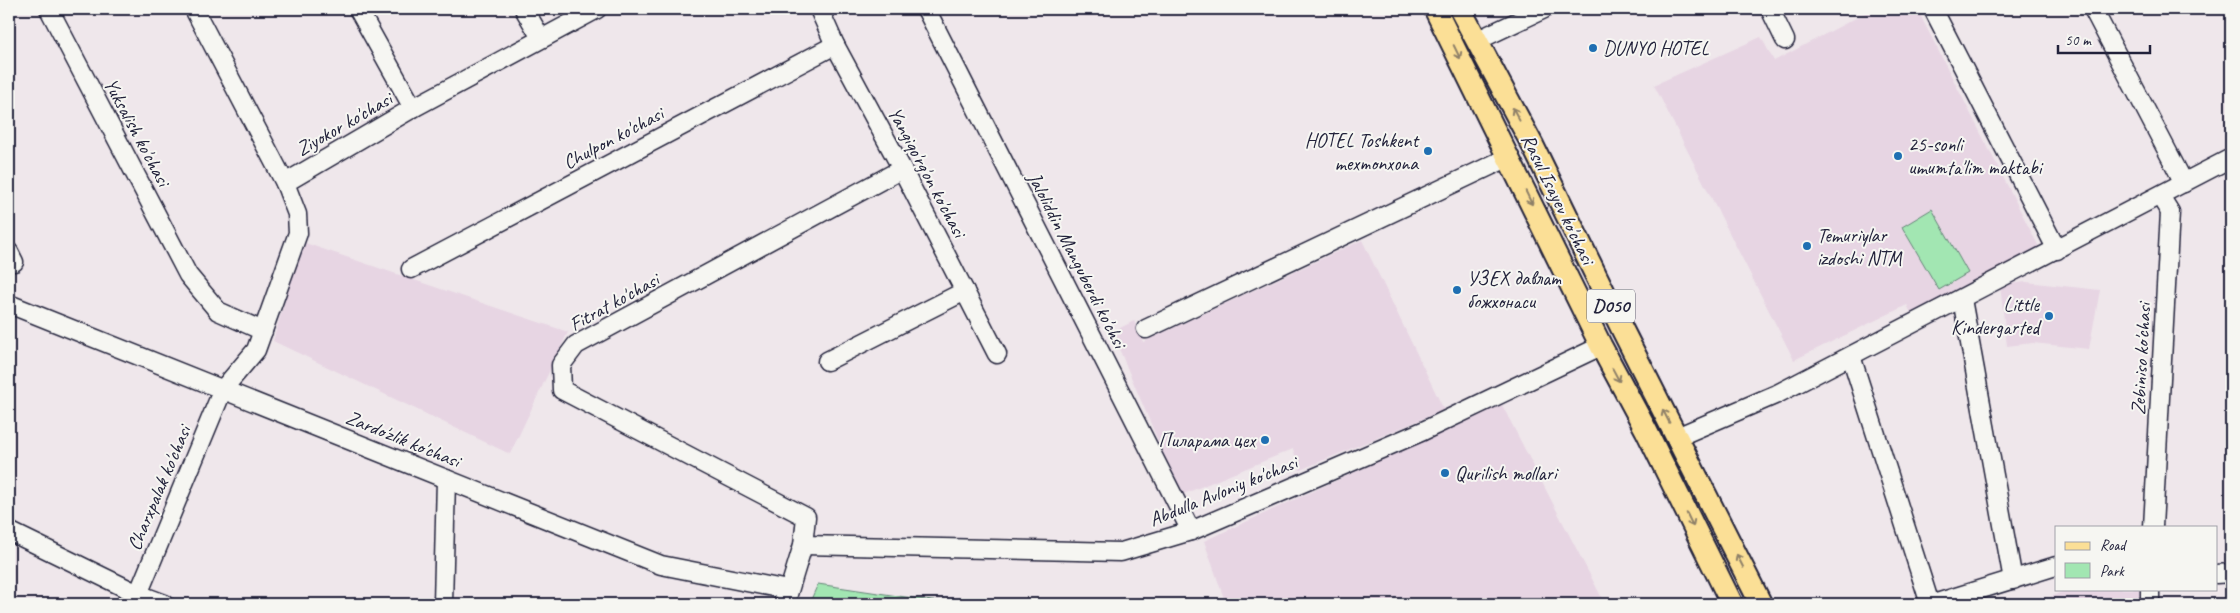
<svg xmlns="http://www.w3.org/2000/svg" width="2240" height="613" font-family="Caveat,sans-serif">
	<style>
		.built { fill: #e7d5e3 }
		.green { fill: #a2e6b2; stroke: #628476 }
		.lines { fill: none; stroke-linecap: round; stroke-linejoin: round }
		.minor-casing { stroke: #22223b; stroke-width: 21 }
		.major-casing { stroke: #22223b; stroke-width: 25 }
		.minor { stroke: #f6f6f2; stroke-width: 18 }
		.major { stroke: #fbdf96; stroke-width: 21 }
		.oneway { stroke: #8e8068 }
		.poi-dot { fill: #1f6fb2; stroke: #f6f6f2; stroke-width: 2 }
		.labels { text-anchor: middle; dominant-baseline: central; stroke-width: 4; stroke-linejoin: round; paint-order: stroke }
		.shield { fill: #f6f6f2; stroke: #626272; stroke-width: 1 }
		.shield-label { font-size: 19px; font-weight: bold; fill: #22223b }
		.poi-label { font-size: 20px; fill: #22223b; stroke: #f6f6f2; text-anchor: start }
		.street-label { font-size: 20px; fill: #22223b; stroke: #f6f6f2 }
	</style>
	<rect width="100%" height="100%" fill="#efe7eb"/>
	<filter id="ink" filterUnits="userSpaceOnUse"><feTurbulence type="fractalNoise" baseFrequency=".02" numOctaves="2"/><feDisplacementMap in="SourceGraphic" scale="10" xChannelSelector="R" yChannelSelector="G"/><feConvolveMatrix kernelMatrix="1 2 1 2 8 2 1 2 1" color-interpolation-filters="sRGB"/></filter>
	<g filter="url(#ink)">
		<g class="built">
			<path d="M 1873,9 L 1917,9 L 2039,247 L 1911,313 L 1907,305 L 1794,360 L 1654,85 L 1761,37 L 1774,61 Z"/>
			<path d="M 1362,240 L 1444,410 L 1300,470 L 1293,449 L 1181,495 L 1112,332 L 1134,321 L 1143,342 Z"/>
			<path d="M 302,242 L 568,332 L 510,454 L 273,341 Z"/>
			<path d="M 2026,282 L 2100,290 L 2089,349 L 2033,343 L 2007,346 L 2000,285 Z"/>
			<path d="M 1502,405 L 1605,604 L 1226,604 L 1204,541 Z"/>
			<path d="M 2067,589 L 2144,589 L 2143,604 L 2038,604 Z"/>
		</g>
		<g class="green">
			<path d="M 1932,209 L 1968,273 L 1939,290 L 1902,227 Z"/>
			<path d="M 818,584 L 932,601 L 1071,604 L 809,604 Z"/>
		</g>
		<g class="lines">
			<defs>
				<g id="minor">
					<path d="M 49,9 L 188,275 L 218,311 L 263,331"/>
					<path d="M 194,9 L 285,183 L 413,108 L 597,9"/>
					<path d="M 358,9 L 413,108"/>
					<path d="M 524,9 L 541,38"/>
					<path d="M 819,9 L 835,45 L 902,169 L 997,354"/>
					<path d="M 926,9 L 1191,531"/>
					<path d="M 1770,9 L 1785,40"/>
					<path d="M 1933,9 L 2057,250"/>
					<path d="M 2093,9 L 2184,183"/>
					<path d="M 1476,41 L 1544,9"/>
					<path d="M 9,252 L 14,262"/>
					<path d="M 411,269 L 835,45"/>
					<path d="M 1962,299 L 2013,580"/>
					<path d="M 9,304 L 661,565 L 788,590"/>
					<path d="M 1146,329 L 1509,157"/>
					<path d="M 1851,356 L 1930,604"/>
					<path d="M 827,361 L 965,291"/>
					<path d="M 1677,437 L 1777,394 L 2231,158"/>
					<path d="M 2153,527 L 2170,212 L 2160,196"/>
					<path d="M 9,531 L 138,594 L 165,604"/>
					<path d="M 803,545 L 1121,552 L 1191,531 L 1423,431 L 1601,346"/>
					<path d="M 2216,574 L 2231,573"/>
					<path d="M 134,604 L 223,389 L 256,350 L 298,233 L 297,214 L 285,183"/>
					<path d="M 443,604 L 446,479"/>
					<path d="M 785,604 L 803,545 L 806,517 L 562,390 L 561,365 L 576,345 L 902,169"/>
					<path d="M 1933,604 L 2056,566"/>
					<path d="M 2150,604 L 2150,589"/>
				</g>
				<g id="major">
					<path d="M 1435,9 L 1601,346 L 1646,430 L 1732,604"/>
					<path d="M 1460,9 L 1533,146 L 1623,331 L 1761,604"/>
				</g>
			</defs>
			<use href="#minor" class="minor-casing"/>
			<use href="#major" class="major-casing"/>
			<use href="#minor" class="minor"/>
			<use href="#major" class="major"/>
		</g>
		<defs><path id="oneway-shaft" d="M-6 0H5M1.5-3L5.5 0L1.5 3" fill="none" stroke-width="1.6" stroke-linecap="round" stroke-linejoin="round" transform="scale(1.25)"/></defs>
		<g class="oneway">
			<use href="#oneway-shaft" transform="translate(1457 52) rotate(64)"/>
			<use href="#oneway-shaft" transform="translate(1516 114) rotate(-118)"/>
			<use href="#oneway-shaft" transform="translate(1529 198) rotate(64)"/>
			<use href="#oneway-shaft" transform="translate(1616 375) rotate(62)"/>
			<use href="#oneway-shaft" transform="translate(1666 416) rotate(-117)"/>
			<use href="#oneway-shaft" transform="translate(1690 520) rotate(64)"/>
			<use href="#oneway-shaft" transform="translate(1740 561) rotate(-117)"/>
		</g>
	</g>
	<g class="poi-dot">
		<circle cx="1593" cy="48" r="5"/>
		<circle cx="1428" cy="151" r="5"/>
		<circle cx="1898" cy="156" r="5"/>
		<circle cx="1807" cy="246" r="5"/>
		<circle cx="1457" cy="290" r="5"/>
		<circle cx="2049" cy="316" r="5"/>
		<circle cx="1265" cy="440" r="5"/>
		<circle cx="1445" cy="473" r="5"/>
	</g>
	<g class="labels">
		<rect class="shield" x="1587" y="289.5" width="48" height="33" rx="4"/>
		<g class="shield-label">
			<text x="1611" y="306">D050</text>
		</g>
		<g class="poi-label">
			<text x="1603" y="48">DUNYO HOTEL</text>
			<text x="1418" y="140" text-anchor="end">HOTEL Toshkent<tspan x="1418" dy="23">mexmonxona</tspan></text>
			<text x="1908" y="144">25-sonli<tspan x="1908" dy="23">umumta'lim maktabi</tspan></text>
			<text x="1817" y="235">Temuriylar<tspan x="1817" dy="23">izdoshi NTM</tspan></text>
			<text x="1467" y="278">УЗЕХ давлат<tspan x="1467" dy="23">божхонаси</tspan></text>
			<text x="2039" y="304" text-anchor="end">Little<tspan x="2039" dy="23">Kindergarted</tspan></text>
			<text x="1255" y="440" text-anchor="end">Пиларама цех</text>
			<text x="1455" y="473">Qurilish mollari</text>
		</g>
		<g class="street-label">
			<text transform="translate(344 124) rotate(-30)">Ziyokor ko'chasi</text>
			<text transform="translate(137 132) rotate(62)">Yuksalish ko'chasi</text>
			<text transform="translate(613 138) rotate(-28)">Chulpon ko'chasi</text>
			<text transform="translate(927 172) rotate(62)">Yangiqo'rg'on ko'chasi</text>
			<text transform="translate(1558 199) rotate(64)">Rasul Isayev ko'chasi</text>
			<text transform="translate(1077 260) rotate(63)">Jaloliddin Manguberdi ko'chsi</text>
			<text transform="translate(614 302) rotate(-29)">Fitrat ko'chasi</text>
			<text transform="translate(2141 359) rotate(-87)">Zebiniso ko'chasi</text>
			<text transform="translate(403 439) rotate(22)">Zardo'zlik ko'chasi</text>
			<text transform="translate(159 488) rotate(-67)">Charxpalak ko'chasi</text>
			<text transform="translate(1223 491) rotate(-22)">Abdulla Avloniy ko'chasi</text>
		</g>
	</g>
	<rect width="2240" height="613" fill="none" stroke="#f6f6f2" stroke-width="30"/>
	<rect x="15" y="15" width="2210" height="583" fill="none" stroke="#22223b" stroke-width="2" filter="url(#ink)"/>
	<rect x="2055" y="526" width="162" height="65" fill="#f6f6f2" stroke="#a1a1a9"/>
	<rect x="2065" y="542" width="25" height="8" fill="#fbdf96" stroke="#a1a1a9"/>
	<text x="2100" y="550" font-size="15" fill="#22223b">Road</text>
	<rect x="2065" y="563" width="25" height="15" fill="#a2e6b2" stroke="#a1a1a9"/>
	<text x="2100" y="576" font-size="15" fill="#22223b">Park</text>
	<path d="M2058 45v8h92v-8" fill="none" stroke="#22223b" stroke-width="2.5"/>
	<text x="2065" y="45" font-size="15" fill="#22223b" stroke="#f6f6f2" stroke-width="4" paint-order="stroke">50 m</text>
</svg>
